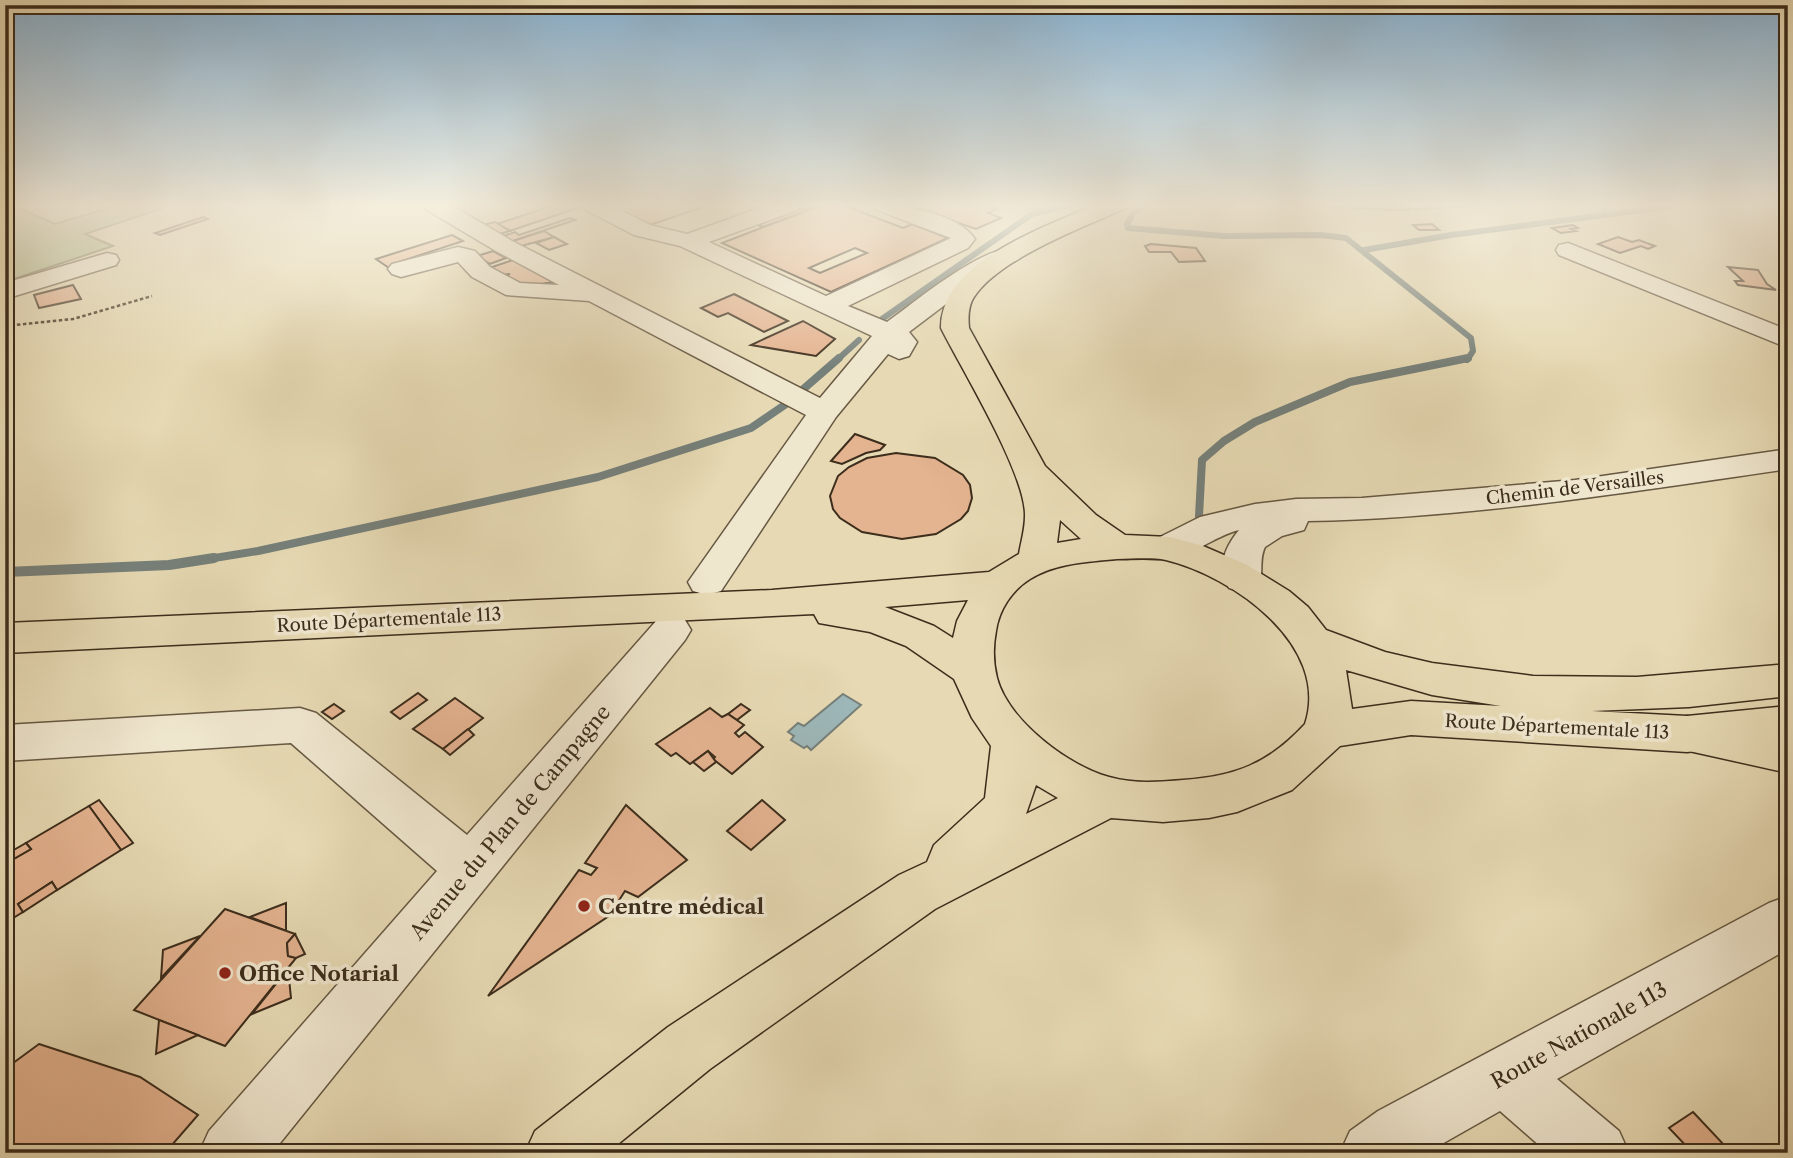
<svg xmlns="http://www.w3.org/2000/svg" width="1793" height="1158" font-family="'Libre Caslon Text',serif">
	<style>
		.green { fill: #b1c090; stroke: #767656; stroke-width: 2 }
		.water { fill: #9db7b9; stroke: #76807a; stroke-width: 2 }
		.lines { fill: none; stroke-linecap: round; stroke-linejoin: round }
		.stream-far2 { stroke: #76807a; stroke-width: 6 }
		.stream-far1 { stroke: #76807a; stroke-width: 8 }
		.stream { stroke: #76807a; stroke-width: 10 }
		.building { fill: #e4b390; stroke: #3c2d1c; stroke-width: 2; fill-rule: evenodd }
		.minor-casing { stroke: #665842; stroke-width: 3 }
		.major-casing { stroke: #3c2d1c; stroke-width: 3 }
		.highway-casing { stroke: #3c2d1c; stroke-width: 3 }
		.path { stroke: #3c2d1c; stroke-width: 2.5; stroke-dasharray: 3.5 2.5; stroke-linecap: butt }
		.minor { fill: #efe6ce; fill-rule: evenodd }
		.major { fill: #e6d9b3; fill-rule: evenodd }
		.highway { fill: #e6d9b3; fill-rule: evenodd }
		.poi-dot { fill: #8f2418; stroke: #efe6ce; stroke-width: 2.5 }
		.labels { text-anchor: middle; dominant-baseline: central; stroke-width: 7; stroke-linejoin: round; paint-order: stroke }
		.street-label { font-size: 18px; fill: #3c2d1c; stroke: #efe6ce }
		.near-street-label { font-size: 21px; fill: #3c2d1c; stroke: #efe6ce }
		.near-poi-label { font-size: 21px; font-weight: bold; fill: #3c2d1c; stroke: #efe6ce; text-anchor: start }
	</style>
	<rect width="100%" height="100%" fill="#e6d9b3"/>
	<filter id="stains"><feTurbulence type="fractalNoise" baseFrequency=".00286" numOctaves="4"/><feColorMatrix values="0 0 0 0 .2 0 0 0 0 .09 0 0 0 0 .02 0 0 0 .5 -.17"/></filter>
	<radialGradient id="worn" r=".72"><stop offset=".6" stop-color="#630" stop-opacity="0"/><stop offset="1" stop-color="#630" stop-opacity=".3"/></radialGradient>
	<path class="green" d="M 5,205 L 12,205 L 55,224 L 118,205 L 172,205 L 85,234 L 113,246 L 5,282 Z"/>
	<g class="water">
		<path d="M 1312,205 L 1489,205 L 1392,210 Z"/>
		<path d="M 843,694 L 861,705 L 811,750 L 807,746 L 804,748 L 791,740 L 794,736 L 788,732 L 798,723 L 804,726 Z"/>
	</g>
	<g class="lines">
		<g class="stream-far2">
			<path d="M 1148,205 L 1134,212 L 1127,224 L 1128,228 L 1224,236 L 1321,235 L 1346,238 L 1471,338 L 1473,351 L 1467,360"/>
			<path d="M 1364,250 L 1451,235 L 1680,205"/>
			<path d="M 882,319 L 1032,214 L 1071,205"/>
			<path d="M 837,360 L 859,340"/>
		</g>
		<g class="stream-far1">
			<path d="M 800,392 L 839,358"/>
			<path d="M 1199,516 L 1202,460 L 1224,441 L 1255,422 L 1350,382 L 1468,358"/>
			<path d="M 202,560 L 258,551 L 598,477 L 751,428 L 789,402"/>
		</g>
		<path class="stream" d="M 6,572 L 169,565 L 214,558"/>
	</g>
	<g class="building">
		<path d="M 554,205 L 586,205 L 510,231 L 497,224 Z"/>
		<path d="M 709,205 L 647,226 L 603,206 L 605,205 Z"/>
		<path d="M 821,205 L 843,205 L 903,228 L 912,224 L 948,238 L 831,292 L 722,243 ZM 855,248 L 867,253 L 820,273 L 809,268 Z"/>
		<path d="M 906,205 L 984,205 L 997,209 L 988,213 L 1001,218 L 976,229 Z"/>
		<path d="M 804,208 L 809,210 L 763,227 L 758,225 Z"/>
		<path d="M 203,217 L 208,219 L 160,235 L 155,233 Z"/>
		<path d="M 570,218 L 575,220 L 510,242 L 501,237 L 515,232 L 519,235 Z"/>
		<path d="M 495,222 L 510,231 L 496,235 L 479,226 Z"/>
		<path d="M 1432,224 L 1439,230 L 1419,230 L 1413,225 Z"/>
		<path d="M 1573,225 L 1578,228 L 1571,229 L 1576,231 L 1561,233 L 1552,228 Z"/>
		<path d="M 544,231 L 554,237 L 518,247 L 510,242 Z"/>
		<path d="M 452,235 L 463,241 L 399,262 L 402,264 L 389,268 L 376,259 Z"/>
		<path d="M 554,237 L 567,244 L 549,250 L 536,243 Z"/>
		<path d="M 1618,237 L 1632,242 L 1639,240 L 1655,246 L 1648,249 L 1641,246 L 1620,253 L 1598,244 Z"/>
		<path d="M 1151,244 L 1196,248 L 1205,261 L 1179,262 L 1171,252 L 1149,252 L 1145,246 Z"/>
		<path d="M 493,251 L 506,258 L 490,264 L 477,256 Z"/>
		<path d="M 516,259 L 554,282 L 523,287 L 503,277 L 510,274 L 501,275 L 489,268 Z"/>
		<path d="M 1728,267 L 1758,270 L 1767,284 L 1776,290 L 1738,285 L 1735,281 L 1743,281 Z"/>
		<path d="M 73,285 L 81,299 L 39,308 L 34,295 Z"/>
		<path d="M 734,294 L 788,321 L 764,332 L 728,313 L 718,317 L 701,308 Z"/>
		<path d="M 803,321 L 835,339 L 816,356 L 751,345 Z"/>
		<path d="M 855,434 L 885,445 L 880,450 L 866,453 L 842,464 L 831,461 Z"/>
		<path d="M 896,453 L 935,458 L 963,475 L 970,485 L 972,498 L 968,511 L 961,519 L 936,534 L 902,539 L 862,532 L 840,518 L 833,509 L 830,496 L 838,476 L 849,467 L 867,458 Z"/>
		<path d="M 418,693 L 427,700 L 400,719 L 391,712 Z"/>
		<path d="M 455,698 L 483,718 L 443,749 L 413,729 Z"/>
		<path d="M 334,704 L 344,711 L 332,719 L 322,712 Z"/>
		<path d="M 741,704 L 750,710 L 737,720 L 728,714 Z"/>
		<path d="M 710,708 L 722,717 L 728,714 L 744,725 L 735,733 L 739,737 L 745,732 L 763,747 L 732,774 L 713,759 L 715,757 L 708,751 L 690,764 L 676,753 L 671,756 L 656,744 Z"/>
		<path d="M 468,729 L 474,735 L 450,755 L 443,749 Z"/>
		<path d="M 708,751 L 716,762 L 704,771 L 693,762 Z"/>
		<path d="M 99,800 L 133,843 L 121,850 L 89,806 Z"/>
		<path d="M 762,800 L 785,820 L 751,850 L 727,831 Z"/>
		<path d="M 626,805 L 687,860 L 638,897 L 625,891 L 609,916 L 488,996 L 579,870 L 591,875 L 597,868 L 585,863 Z"/>
		<path d="M 89,806 L 121,850 L 57,890 L 52,882 L 18,904 L 23,912 L 5,923 L 5,864 L 31,849 L 26,843 Z"/>
		<path d="M 26,843 L 31,849 L 5,864 L 5,855 Z"/>
		<path d="M 52,882 L 57,890 L 23,912 L 18,904 Z"/>
		<path d="M 286,903 L 286,931 L 250,917 Z"/>
		<path d="M 225,909 L 295,934 L 287,943 L 288,956 L 296,958 L 225,1046 L 134,1010 Z"/>
		<path d="M 295,934 L 305,954 L 296,958 L 288,956 L 287,943 Z"/>
		<path d="M 200,936 L 161,978 L 163,950 Z"/>
		<path d="M 288,969 L 291,998 L 252,1014 Z"/>
		<path d="M 159,1020 L 198,1035 L 156,1054 Z"/>
		<path d="M 39,1044 L 140,1077 L 198,1115 L 165,1153 L 5,1153 L 5,1069 Z"/>
		<path d="M 1693,1112 L 1727,1148 L 1720,1153 L 1704,1153 L 1698,1146 L 1690,1150 L 1669,1128 Z"/>
	</g>
	<g class="lines">
		<defs>
			<g id="minor">
				<path d="M 424,205 L 451,205 L 512,241 L 820,398 L 872,336 L 680,246 L 634,235 L 586,210 L 583,205 L 611,205 L 650,225 L 687,234 L 768,205 L 800,205 L 797,210 L 709,242 L 826,296 L 951,238 L 877,210 L 874,205 C 904,205 957,213 975,239 L 968,248 L 848,306 L 887,322 C 914,303 987,241 1019,249 L 1022,254 L 1019,259 L 983,276 L 909,332 L 917,342 L 909,356 L 899,359 L 888,354 L 836,417 L 721,591 L 707,595 L 693,591 L 688,582 L 806,415 L 589,301 L 506,295 L 472,277 L 458,262 L 401,277 L 392,274 L 388,269 L 392,264 L 458,247 L 475,251 L 490,267 L 520,283 L 559,285 L 496,251 L 427,210 Z"/>
				<path d="M 1568,243 L 1788,330 L 1788,348 L 1559,255 L 1556,250 L 1559,245 Z"/>
				<path d="M 107,253 L 116,255 L 119,260 L 116,265 L 5,299 L 5,283 Z"/>
				<path d="M 1788,449 L 1788,469 C 1629,492 1469,518 1308,521 L 1304,530 L 1282,536 L 1265,547 C 1258,561 1265,575 1257,588 L 1243,592 L 1229,588 C 1216,567 1225,547 1239,530 C 1210,537 1184,565 1154,556 L 1148,548 L 1154,540 L 1200,517 L 1255,504 L 1296,499 L 1362,498 L 1575,480 Z"/>
				<path d="M 671,616 L 685,620 L 691,630 L 685,640 L 272,1153 L 199,1153 L 209,1131 L 437,871 L 291,743 L 5,761 L 5,725 L 300,708 L 316,713 L 467,835 L 657,620 Z"/>
				<path d="M 1788,896 L 1788,949 L 1557,1079 L 1619,1131 L 1629,1153 L 1548,1153 L 1500,1111 L 1426,1153 L 1340,1153 L 1350,1131 L 1378,1111 L 1769,903 Z"/>
			</g>
			<path id="major" d="M 1095,205 L 1125,205 L 1122,210 C 1081,228 999,259 974,297 C 968,306 968,318 969,328 L 1045,466 L 1096,515 L 1125,535 L 1170,537 L 1203,546 L 1247,565 L 1289,591 L 1308,607 L 1326,630 L 1385,652 L 1432,663 L 1533,676 L 1637,677 L 1788,664 L 1788,696 L 1689,707 L 1592,711 L 1687,716 L 1788,706 L 1788,740 L 1687,752 L 1411,735 L 1340,746 L 1292,790 L 1237,812 L 1209,818 L 1163,822 L 1111,818 L 935,909 L 710,1069 L 607,1153 L 525,1153 L 535,1131 L 668,1027 L 899,875 L 927,862 L 934,845 L 985,798 L 991,746 L 972,718 L 954,679 L 906,646 L 870,632 L 819,623 L 814,614 L 5,653 L 5,623 L 772,590 L 989,572 L 1019,554 C 1021,542 1025,529 1025,516 C 1026,474 962,370 941,328 C 940,262 1045,227 1095,205 ZM 1060,520 L 1081,539 L 1057,543 ZM 1117,559 C 1133,559 1150,557 1166,560 C 1232,576 1331,645 1305,724 C 1268,764 1236,776 1183,780 C 1159,782 1133,784 1109,777 C 1068,766 1008,720 997,678 C 993,662 993,647 996,631 C 999,610 1012,590 1030,579 C 1055,563 1087,562 1117,559 ZM 968,600 L 957,621 L 953,638 L 934,626 L 885,607 ZM 1346,670 L 1432,695 L 1501,706 L 1411,701 L 1352,709 ZM 1036,785 L 1058,798 L 1026,814 Z"/>
			<path id="highway" d="M 1687,716 L 1788,736 L 1788,773 L 1671,747 L 1664,734 L 1671,721 Z"/>
		</defs>
		<use href="#minor" class="minor-casing"/>
		<use href="#major" class="major-casing"/>
		<use href="#highway" class="highway-casing"/>
		<g class="path">
			<path d="M 1293,205 L 1397,210 L 1501,205"/>
			<path d="M 5,326 L 73,319 L 152,296"/>
		</g>
		<use href="#minor" class="minor"/>
		<use href="#major" class="major"/>
		<use href="#highway" class="highway"/>
	</g>
	<linearGradient id="sky" x2="0" y2="1"><stop stop-color="#8ab5d5"/><stop offset="0.56" stop-color="#f4eedd"/><stop offset="1" stop-color="#f4eedd" stop-opacity="0"/></linearGradient>
	<rect width="1793" height="367" fill="url(#sky)"/>
	<g class="poi-dot">
		<circle cx="584" cy="906" r="7"/>
		<circle cx="225" cy="973" r="7"/>
	</g>
	<g class="labels">
		<g class="street-label">
			<text transform="translate(1575 488) rotate(-7)">Chemin de Versailles</text>
			<text transform="translate(389 620) rotate(-3)">Route Départementale 113</text>
			<text transform="translate(1557 727) rotate(3)">Route Départementale 113</text>
		</g>
		<g class="near-street-label">
			<text transform="translate(510 822) rotate(-50)">Avenue du Plan de Campagne</text>
			<text transform="translate(1579 1035) rotate(-29)">Route Nationale 113</text>
		</g>
		<g class="near-poi-label">
			<text x="598" y="906">Centre médical</text>
			<text x="239" y="973">Office Notarial</text>
		</g>
	</g>
	<rect width="1793" height="1158" fill="none" stroke="#e6d9b3" stroke-width="28"/>
	<rect x="7" y="7" width="1779" height="1144" fill="none" stroke="#3c2d1c" stroke-width="3.5"/>
	<rect x="14" y="14" width="1765" height="1130" fill="none" stroke="#3c2d1c" stroke-width="2"/>
	<rect width="100%" height="100%" filter="url(#stains)"/>
	<rect width="100%" height="100%" fill="url(#worn)"/>
</svg>
